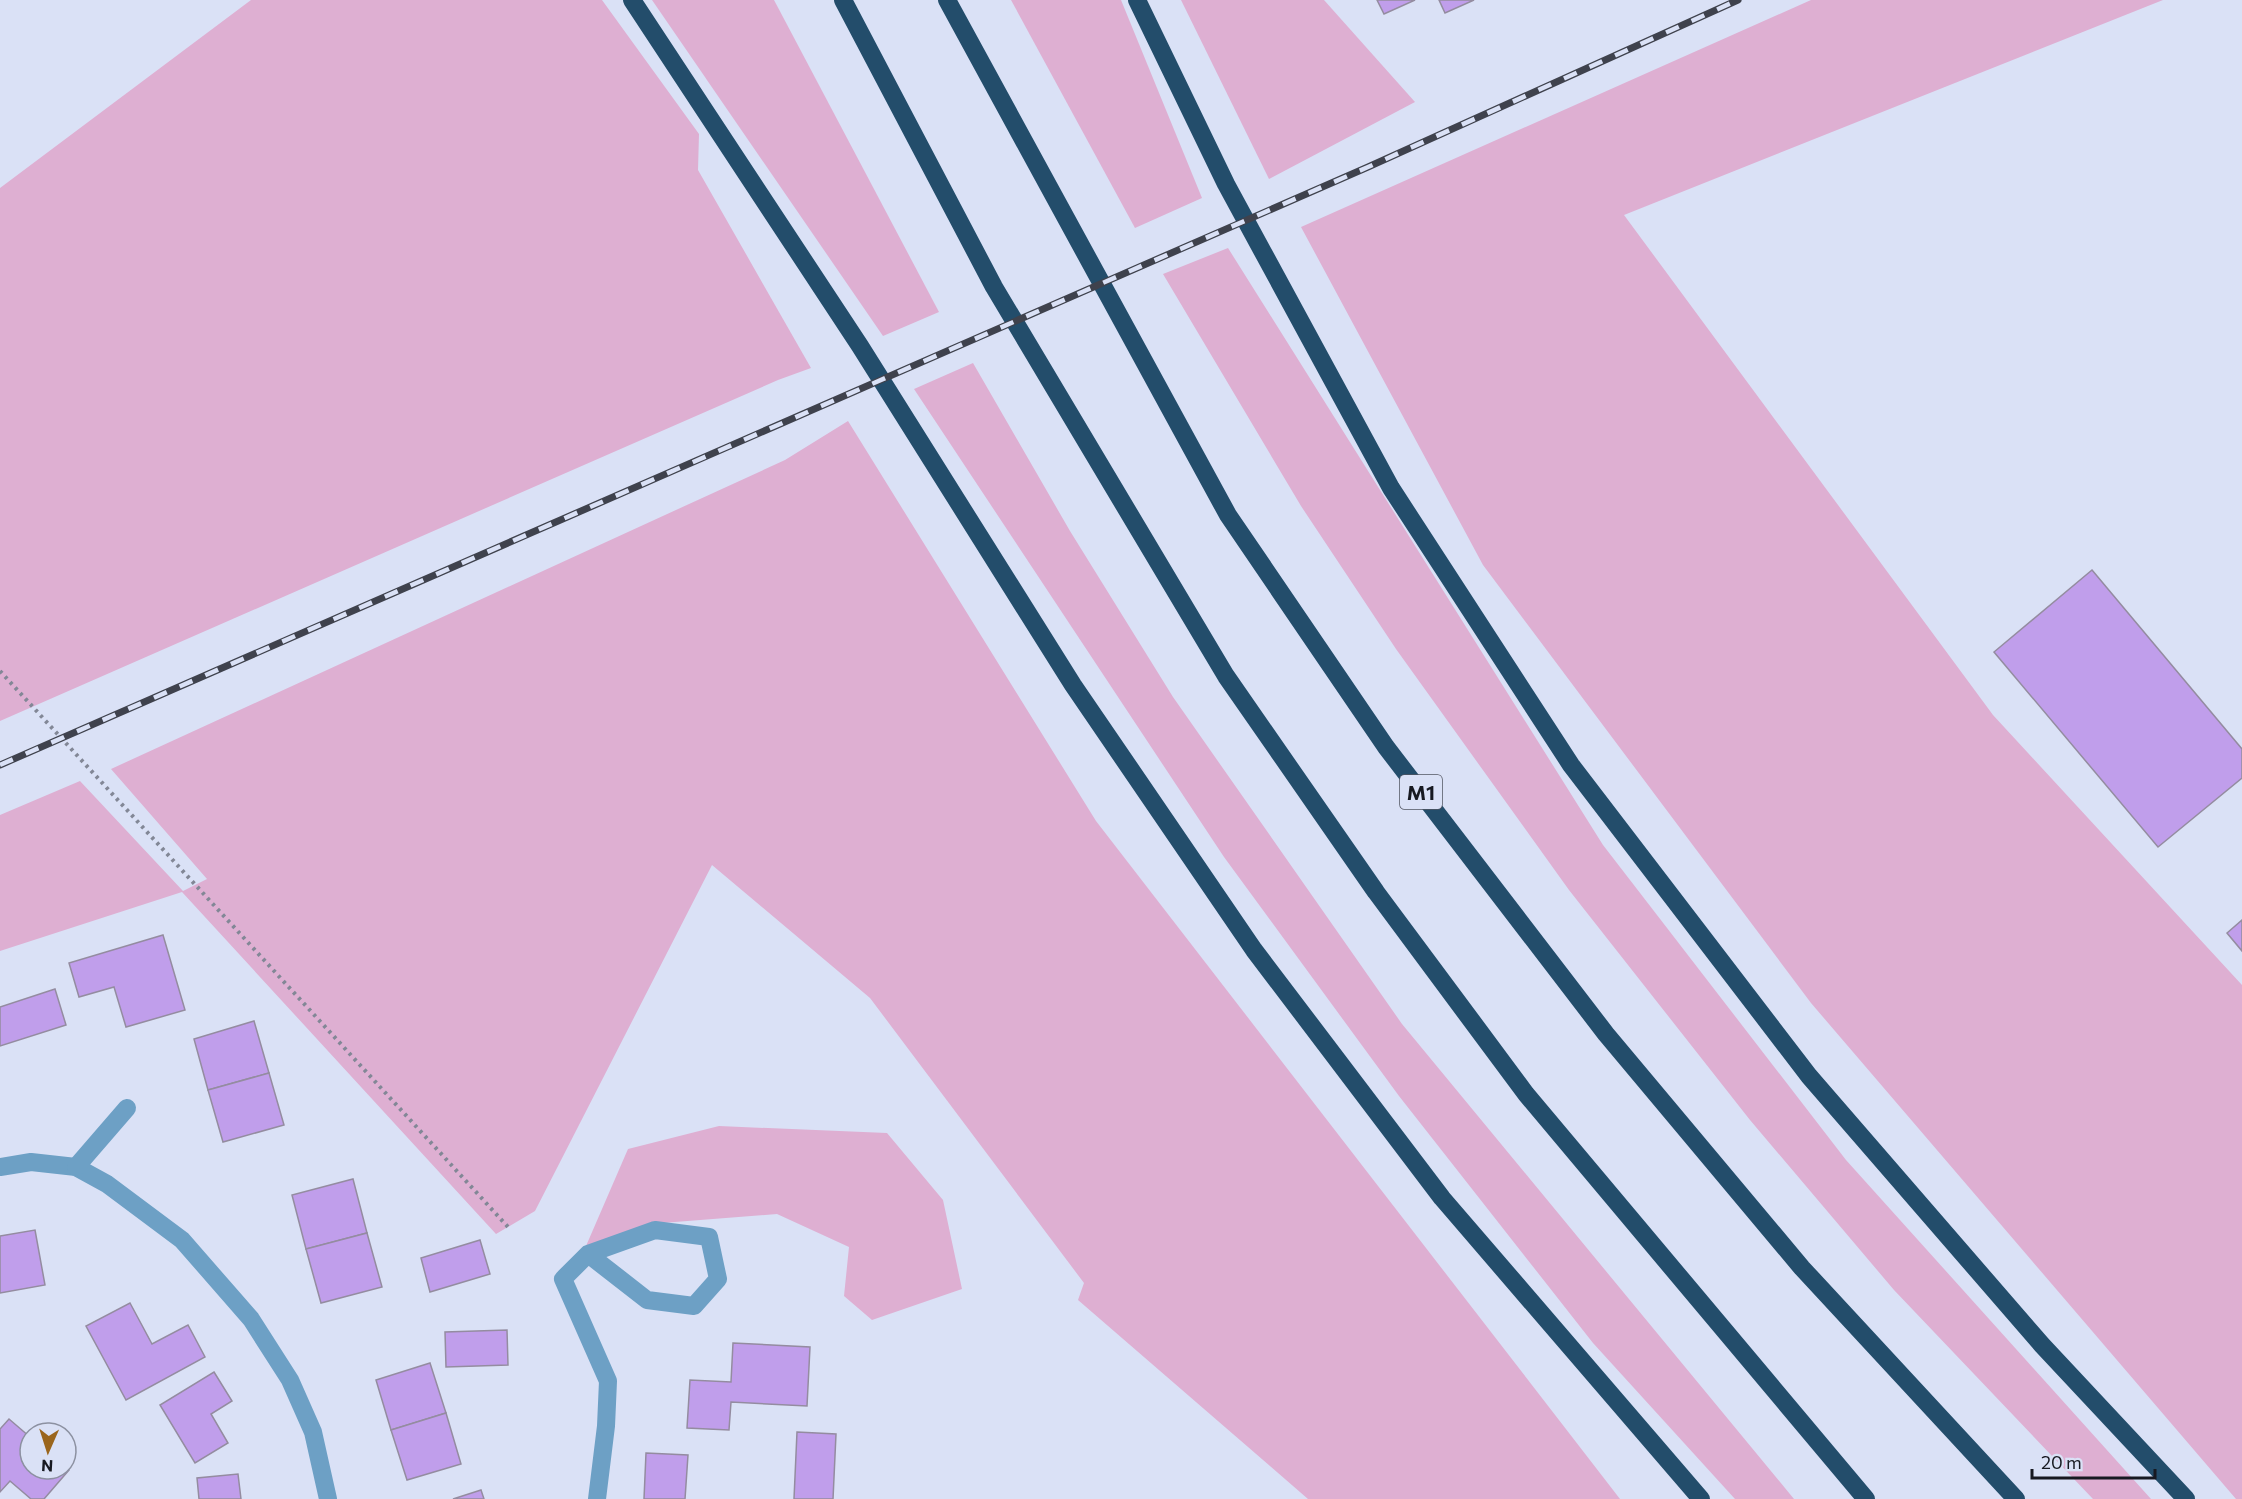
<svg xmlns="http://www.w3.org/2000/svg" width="2242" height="1499" font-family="Commissioner,sans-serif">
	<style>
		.green { fill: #deafd2 }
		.building { fill: #c09eeb; stroke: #948ca0; stroke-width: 1.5 }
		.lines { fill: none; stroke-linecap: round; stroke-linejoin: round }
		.path { stroke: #828796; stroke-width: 4; stroke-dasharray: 3 4.5; stroke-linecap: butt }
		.lane { stroke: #6da0c5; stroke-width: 18 }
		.street { stroke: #6da0c5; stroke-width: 18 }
		.highway { stroke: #234d6b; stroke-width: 18 }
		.rail-casing { stroke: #3f424d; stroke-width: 7 }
		.rail { stroke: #dae1f6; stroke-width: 4.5; stroke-dasharray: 14; stroke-linecap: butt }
		.labels { text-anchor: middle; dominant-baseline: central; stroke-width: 4.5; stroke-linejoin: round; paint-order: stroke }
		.shield { fill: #dae1f6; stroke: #525561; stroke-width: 1.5 }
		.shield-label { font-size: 20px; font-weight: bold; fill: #171921 }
	</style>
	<rect width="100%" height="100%" fill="#dae1f6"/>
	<g class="green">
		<path d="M 251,0 L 602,0 L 699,134 L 698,170 L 811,368 L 778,380 L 0,721 L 0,188 Z"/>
		<path d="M 652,0 L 774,0 L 939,312 L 883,336 Z"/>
		<path d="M 1011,0 L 1121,0 L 1202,198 L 1135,228 Z"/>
		<path d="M 1181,0 L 1324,0 L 1415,102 L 1269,179 Z"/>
		<path d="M 1811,0 L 2163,0 L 1624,215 L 1993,715 L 2242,985 L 2242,1499 L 2236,1499 L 1811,1003 L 1483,565 L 1301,227 Z"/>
		<path d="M 1228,248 L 1603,845 L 1846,1160 L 2151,1499 L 2093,1499 L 1894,1290 L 1750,1120 L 1569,890 L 1396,649 L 1301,506 L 1163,274 Z"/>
		<path d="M 973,363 L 1070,531 L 1173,697 L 1402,1024 L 1794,1499 L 1735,1499 L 1593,1343 L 1399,1096 L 1224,857 L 914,389 Z"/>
		<path d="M 848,421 L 1096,821 L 1620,1499 L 1308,1499 L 1078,1300 L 1084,1283 L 870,998 L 712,865 L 535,1211 L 496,1234 L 182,892 L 0,951 L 0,815 L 80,781 L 183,891 L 207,879 L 111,769 L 785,460 Z"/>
		<path d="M 719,1126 L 887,1133 L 943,1200 L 962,1289 L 872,1320 L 844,1296 L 849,1247 L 777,1214 L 662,1223 L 586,1246 L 628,1149 Z"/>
	</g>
	<g class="building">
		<path d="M 1377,0 L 1415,0 L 1384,14 Z"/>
		<path d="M 1439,0 L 1474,0 L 1445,13 Z"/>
		<path d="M 2092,570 L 2242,749 L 2242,778 L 2158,847 L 1994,652 Z"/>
		<path d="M 2242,920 L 2242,951 L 2227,933 Z"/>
		<path d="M 163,935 L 185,1010 L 126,1027 L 114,987 L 79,997 L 69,963 Z"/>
		<path d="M 55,989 L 66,1025 L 0,1046 L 0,1007 Z"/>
		<path d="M 254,1021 L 269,1073 L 208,1090 L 194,1039 Z"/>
		<path d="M 269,1073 L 284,1125 L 223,1142 L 208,1090 Z"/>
		<path d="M 353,1179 L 367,1233 L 306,1249 L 292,1195 Z"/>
		<path d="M 35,1230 L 45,1285 L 0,1293 L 0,1236 Z"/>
		<path d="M 367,1233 L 382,1287 L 321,1303 L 306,1249 Z"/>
		<path d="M 480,1240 L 490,1274 L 430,1292 L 421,1258 Z"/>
		<path d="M 130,1303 L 152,1344 L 188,1325 L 205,1357 L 126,1400 L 86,1326 Z"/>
		<path d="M 507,1330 L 508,1365 L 446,1367 L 445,1332 Z"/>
		<path d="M 733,1343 L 810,1347 L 807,1406 L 731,1402 L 729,1430 L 687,1428 L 690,1380 L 731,1382 Z"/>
		<path d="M 430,1363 L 446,1413 L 391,1430 L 376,1380 Z"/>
		<path d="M 214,1372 L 232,1401 L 211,1414 L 228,1443 L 195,1463 L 160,1405 Z"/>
		<path d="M 446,1413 L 461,1464 L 407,1480 L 391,1430 Z"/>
		<path d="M 9,1419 L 30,1437 L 30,1469 L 66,1467 L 69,1470 L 44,1499 L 31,1499 L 10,1481 L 0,1492 L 0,1429 Z"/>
		<path d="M 797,1432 L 836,1434 L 833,1499 L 794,1499 Z"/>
		<path d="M 646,1453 L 688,1455 L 685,1499 L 644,1499 Z"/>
		<path d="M 238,1474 L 241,1499 L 199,1499 L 197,1478 Z"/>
		<path d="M 481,1490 L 484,1499 L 453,1499 Z"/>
	</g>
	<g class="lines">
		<path class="path" d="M 0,671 L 508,1227"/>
		<path class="lane" d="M 588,1254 L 647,1300 L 694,1306 L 718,1279 L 709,1237 L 655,1230 L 588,1254 L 563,1279 L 608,1381 L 606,1426 L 597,1499"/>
		<g class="street">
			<path d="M 0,1167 L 31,1162 L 76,1167 L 107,1184 L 182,1240 L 251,1319 L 290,1380 L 313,1432 L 328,1499"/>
			<path d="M 76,1167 L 127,1108"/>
		</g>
		<g class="highway">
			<path d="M 632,0 L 860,346 L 1073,685 L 1254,950 L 1442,1198 L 1701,1499"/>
			<path d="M 843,0 L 994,287 L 1226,676 L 1376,892 L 1526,1094 L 1866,1499"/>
			<path d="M 947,0 L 1228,515 L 1386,747 L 1606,1034 L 1802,1268 L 2016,1499"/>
			<path d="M 1137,0 L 1226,184 L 1391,488 L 1571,765 L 1809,1076 L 2042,1345 L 2186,1499"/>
		</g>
		<defs>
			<path id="rail" d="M 0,765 L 1368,167 L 1738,0"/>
		</defs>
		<use href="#rail" class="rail-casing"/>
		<use href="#rail" class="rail"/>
	</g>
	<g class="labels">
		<rect class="shield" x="1400" y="775" width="42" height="34" rx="4.5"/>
		<g class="shield-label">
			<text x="1421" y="792">M1</text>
		</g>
	</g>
	<g transform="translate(48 1451) rotate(183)"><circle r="28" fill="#dae1f6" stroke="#8c91a1" stroke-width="1.5"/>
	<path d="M0-4.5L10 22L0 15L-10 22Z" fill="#9a651c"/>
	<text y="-9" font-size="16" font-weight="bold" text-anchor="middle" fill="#171921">N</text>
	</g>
	<path d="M2032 1469v9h123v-9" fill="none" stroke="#171921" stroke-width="3"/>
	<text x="2041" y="1469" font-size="18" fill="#171921" stroke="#dae1f6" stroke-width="4.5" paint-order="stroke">20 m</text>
</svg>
